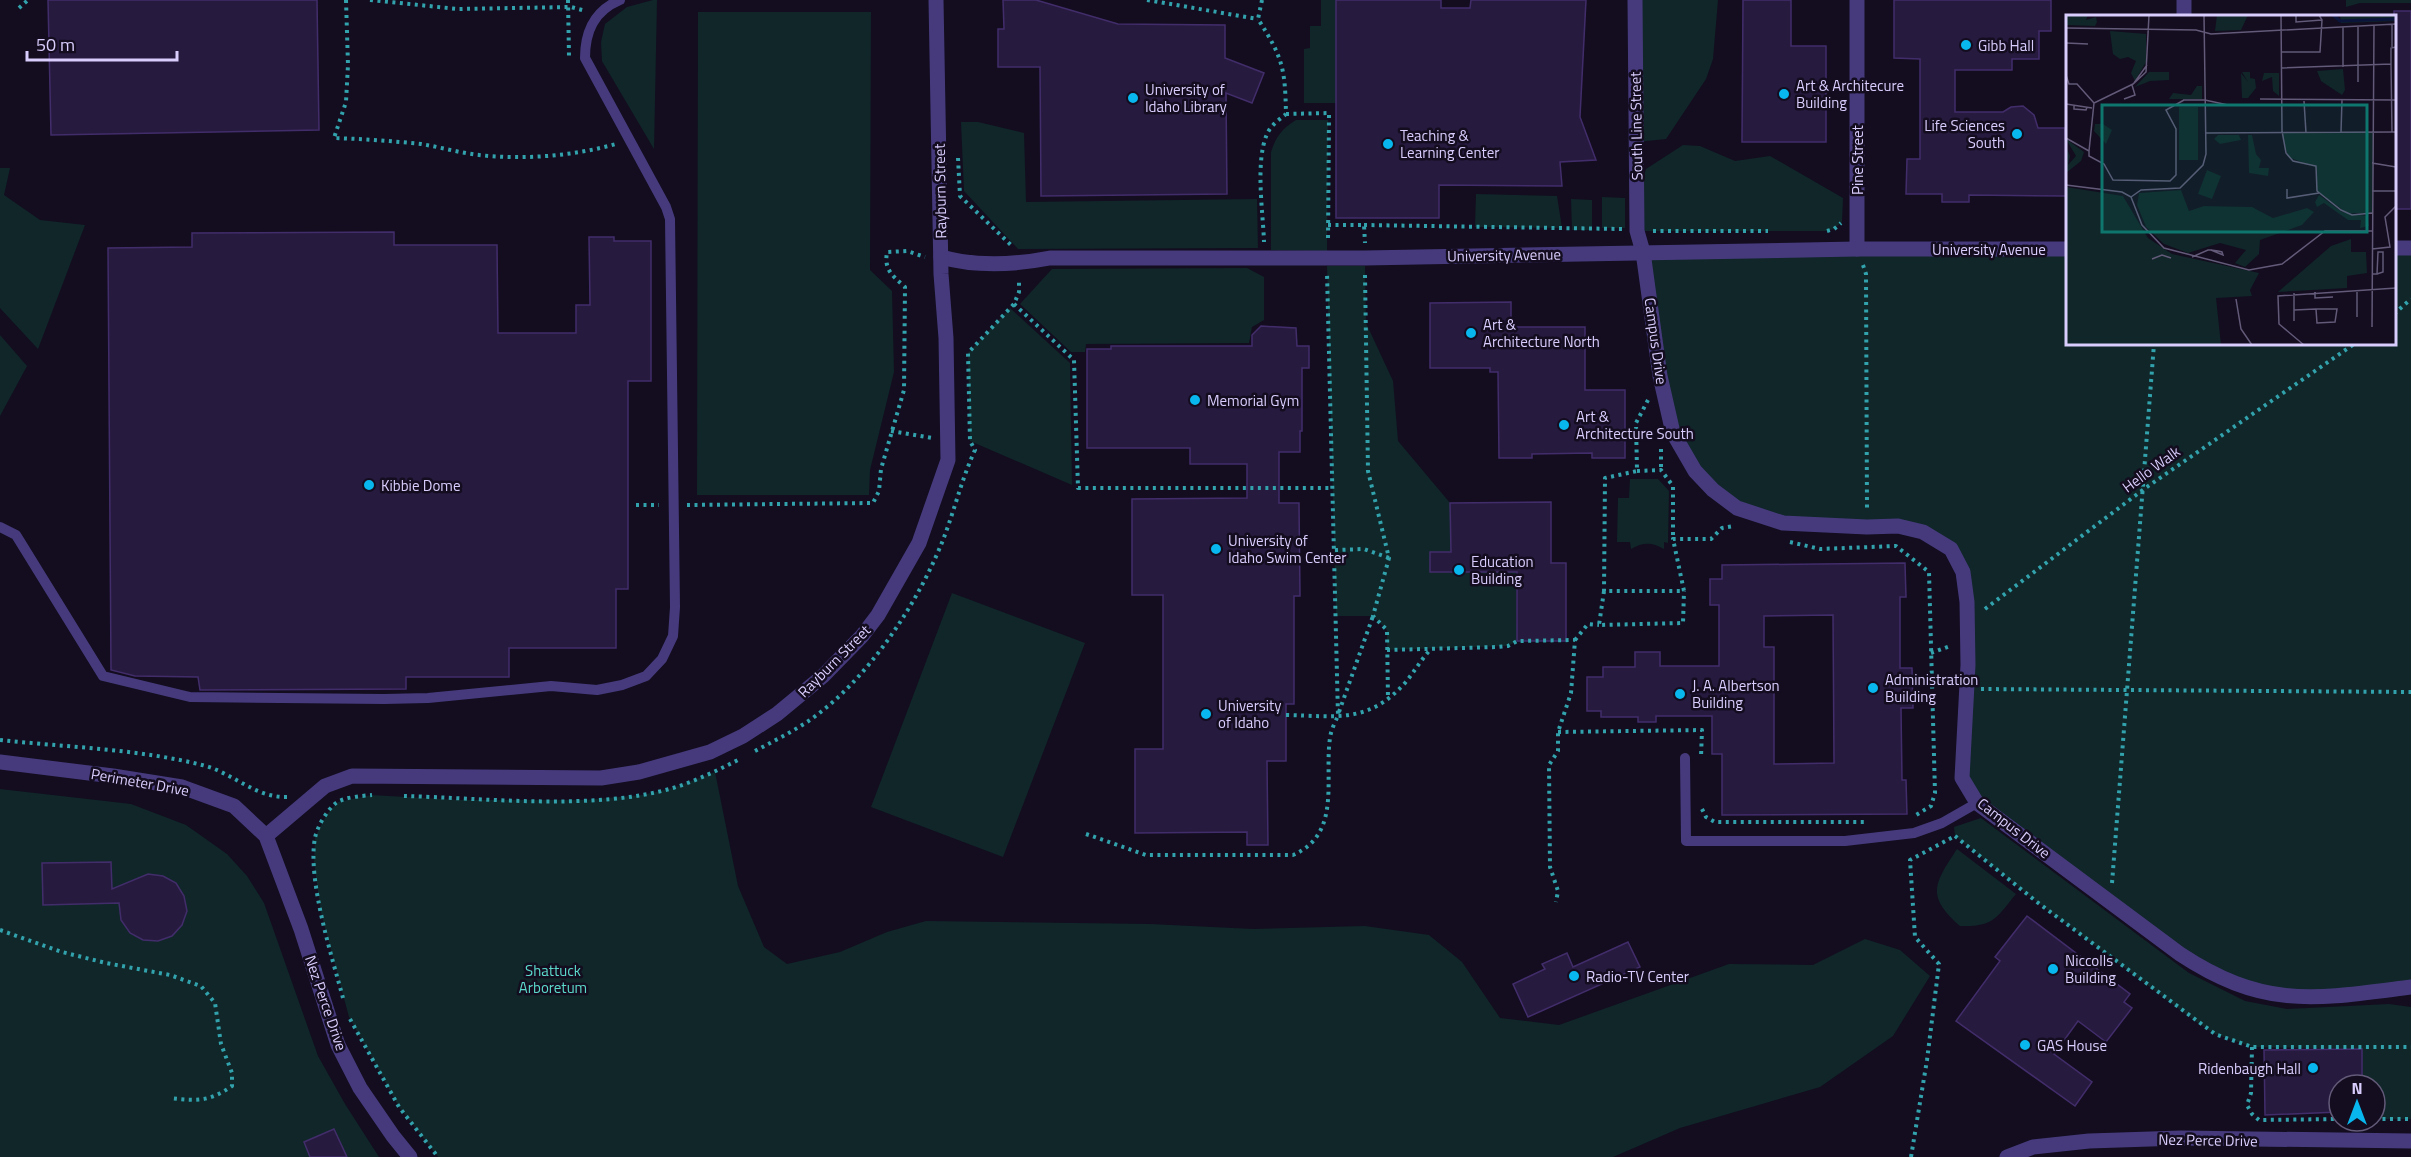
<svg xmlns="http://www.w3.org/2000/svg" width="2411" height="1157" font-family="'Titillium Web',sans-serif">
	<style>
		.green { fill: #102629 }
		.building { fill: #271a3f; stroke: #422d6b; stroke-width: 1.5; fill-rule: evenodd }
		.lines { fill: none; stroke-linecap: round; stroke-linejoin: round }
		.path { stroke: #32a3ad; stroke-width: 4; stroke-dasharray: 3 4.5; stroke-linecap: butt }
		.lane { stroke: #463a7d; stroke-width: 10 }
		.street { stroke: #463a7d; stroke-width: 15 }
		.poi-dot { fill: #08b7ee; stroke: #130d1f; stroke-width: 2 }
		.labels { text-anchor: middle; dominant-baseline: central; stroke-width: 5; stroke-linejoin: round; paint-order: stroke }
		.poi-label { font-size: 15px; fill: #d9cdfd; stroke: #130d1f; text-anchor: start }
		.street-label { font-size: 15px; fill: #d9cdfd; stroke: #130d1f }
		.park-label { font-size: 15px; fill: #5cdacc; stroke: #130d1f }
		.inset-river { fill: none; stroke: #0b153b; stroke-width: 3 }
		.inset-road { fill: none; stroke: #625a78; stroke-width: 1.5 }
		.view { fill: #0f766e; fill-opacity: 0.15; stroke: #0f766e; stroke-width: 3 }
		.inset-edge { fill: none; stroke: #d9cdfd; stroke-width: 3 }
	</style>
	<rect width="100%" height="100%" fill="#130d1f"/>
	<g class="green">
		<path d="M 653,0 L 657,0 L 654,149 L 602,61 L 601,42 L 605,24 L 627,7 Z"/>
		<path d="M 1321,0 L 1336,0 L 1337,103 L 1304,103 L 1304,49 L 1310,48 L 1310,26 L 1321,26 Z"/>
		<path d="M 1635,0 L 1718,0 L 1713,59 L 1706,79 L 1666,139 L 1637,142 Z"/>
		<path d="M 2346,0 L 2411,0 L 2411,3 L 2360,3 L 2346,7 Z"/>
		<path d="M 698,12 L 871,12 L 870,270 L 892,291 L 894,372 L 870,470 L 869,495 L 697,495 Z"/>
		<path d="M 1296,120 L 1328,120 L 1327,251 L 1271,250 L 1271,152 C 1276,136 1282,129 1296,120 Z"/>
		<path d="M 978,122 L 1024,133 L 1026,202 L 1257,199 L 1258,248 L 1018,249 L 964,191 L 961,122 Z"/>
		<path d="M 1683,145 L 1700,146 L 1735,161 L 1770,156 L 1843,198 L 1842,222 L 1834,229 L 1826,231 L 1637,231 L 1637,200 L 1646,169 Z"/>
		<path d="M 0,168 L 10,168 L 4,195 L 40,220 L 85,225 L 38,349 L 0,308 Z"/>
		<path d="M 1476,194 L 1557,196 L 1562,228 L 1475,227 Z"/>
		<path d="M 1602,197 L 1625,198 L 1625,228 L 1602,228 Z"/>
		<path d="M 1571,199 L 1592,200 L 1592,230 L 1572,230 Z"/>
		<path d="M 2395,248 L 2411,248 L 2411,987 L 2316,998 L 2230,983 L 1977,803 L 1962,778 L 1967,602 L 1951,550 L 1923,532 L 1783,523 L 1713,490 L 1673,433 L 1643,252 L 2067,249 L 2068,344 L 2394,344 Z"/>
		<path d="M 1327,266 L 1365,266 L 1366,323 L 1393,381 L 1398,441 L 1450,503 L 1451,552 L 1430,553 L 1430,572 L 1487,572 L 1516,567 L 1517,641 L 1508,646 L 1387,650 L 1387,630 L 1373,616 L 1336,616 Z"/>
		<path d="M 1247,268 L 1264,277 L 1264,320 L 1252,327 L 1249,343 L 1086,344 L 1085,352 L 1071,352 L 1020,304 L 1052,269 Z"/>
		<path d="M 1010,308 L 1070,363 L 1072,485 L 970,441 L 968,353 Z"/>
		<path d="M 0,335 L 27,366 L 0,416 Z"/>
		<path d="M 1630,479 L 1658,479 L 1669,491 L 1668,543 L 1664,542 L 1664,549 C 1652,542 1643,542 1631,549 L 1630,542 L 1617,542 L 1618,498 L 1629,498 Z"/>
		<path d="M 952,593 L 1085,643 L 1003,857 L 871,807 Z"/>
		<path d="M 715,772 L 738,886 L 764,947 L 787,964 L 840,952 L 887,932 L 926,921 L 1150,924 L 1253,929 L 1365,926 L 1429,935 L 1462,962 L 1500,1018 L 1559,1025 L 1729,964 L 1813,965 L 1865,939 L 1900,950 L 1930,976 L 1893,1036 L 1820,1087 L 1680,1128 L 1613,1157 L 438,1157 L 399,1107 L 349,1017 L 321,913 L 314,862 L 315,837 L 327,814 L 338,802 L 371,795 L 460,800 L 584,800 L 642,795 L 673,788 Z"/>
		<path d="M 0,789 L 131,804 L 186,825 L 227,854 L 247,876 L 264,903 L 318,1056 L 345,1104 L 379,1157 L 0,1157 Z"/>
		<path d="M 1981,818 L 2189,973 L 2245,1001 L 2287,1009 L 2389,1004 L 2411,1007 L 2411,1119 L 2375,1119 L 2375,1085 L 2362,1085 L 2362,1049 L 2252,1047 L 2215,1034 L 2195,1021 L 2037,902 L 1955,836 L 1954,827 Z"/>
		<path d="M 1957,849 L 2016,894 C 1996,918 1994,927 1960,926 C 1925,895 1935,883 1957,849 Z"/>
	</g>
	<g class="building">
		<path d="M 48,0 L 317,0 L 319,130 L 51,135 Z"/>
		<path d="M 1003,0 L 1036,0 L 1118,24 L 1225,25 L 1225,58 L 1264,73 L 1252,103 L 1226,93 L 1227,194 L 1041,196 L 1040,67 L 998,67 L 998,29 L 1004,29 Z"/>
		<path d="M 1336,0 L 1441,0 L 1441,8 L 1470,8 L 1471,0 L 1586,0 L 1580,117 L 1596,160 L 1560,162 L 1562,186 L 1439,185 L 1439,218 L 1336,218 Z"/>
		<path d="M 1743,0 L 1791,0 L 1791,46 L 1826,46 L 1826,142 L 1742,142 Z"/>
		<path d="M 1894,0 L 2051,0 L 2051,31 L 2039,31 L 2039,59 L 2012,59 L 2012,70 L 1955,70 L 1955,112 L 2003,112 L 2011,107 L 2023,106 L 2034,115 L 2038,128 L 2065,128 L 2065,139 L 2067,139 L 2067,196 L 1969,195 L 1969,202 L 1942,202 L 1942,194 L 1906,194 L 1907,159 L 1920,159 L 1920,59 L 1894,58 Z"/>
		<rect x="2394" y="11" width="17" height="198"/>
		<path d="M 394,232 L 394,245 L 497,245 L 498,333 L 576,333 L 576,305 L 590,305 L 589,237 L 614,237 L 614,241 L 651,241 L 651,381 L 628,381 L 628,589 L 616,589 L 616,648 L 509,648 L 509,677 L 406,677 L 406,689 L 200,690 L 198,677 L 135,676 L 111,670 L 108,248 L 192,247 L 192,233 Z"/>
		<path d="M 1511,302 L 1511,327 L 1585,327 L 1585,390 L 1625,390 L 1625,458 L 1592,458 L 1592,453 L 1532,454 L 1532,458 L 1499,458 L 1498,372 L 1490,372 L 1490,368 L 1430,368 L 1430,303 Z"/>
		<path d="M 1261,326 L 1296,328 L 1297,346 L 1309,346 L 1309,368 L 1302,368 L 1302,431 L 1300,431 L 1300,452 L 1279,452 L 1279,503 L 1299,503 L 1300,596 L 1294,596 L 1294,704 L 1286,704 L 1286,761 L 1267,761 L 1268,845 L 1247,845 L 1247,832 L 1135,833 L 1135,749 L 1163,749 L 1163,595 L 1132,595 L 1132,499 L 1247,498 L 1247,464 L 1190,464 L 1190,448 L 1087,448 L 1087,349 L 1111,349 L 1111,346 L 1252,346 L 1252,335 Z"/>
		<path d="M 1551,502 L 1551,563 L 1566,563 L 1566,641 L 1517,641 L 1517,572 L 1430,572 L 1430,552 L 1451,552 L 1450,503 Z"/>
		<path d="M 1905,563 L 1906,597 L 1900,597 L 1900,668 L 1912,668 L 1913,708 L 1901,708 L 1902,780 L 1906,780 L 1907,814 L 1722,815 L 1722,754 L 1712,754 L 1712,716 L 1656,716 L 1656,722 L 1638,722 L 1638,717 L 1601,717 L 1601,711 L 1587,711 L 1587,677 L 1603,677 L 1603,667 L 1635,667 L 1635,652 L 1660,652 L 1660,666 L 1719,666 L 1719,605 L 1710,605 L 1710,579 L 1722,579 L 1722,565 ZM 1833,615 L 1834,763 L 1774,764 L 1774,647 L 1764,647 L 1764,616 Z"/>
		<path d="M 111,862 L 112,889 L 148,874 L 163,876 L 176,883 L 184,896 L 187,911 L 182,925 L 172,936 L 158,941 L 143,940 L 130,933 L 121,920 L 119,903 L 43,905 L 42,863 Z"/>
		<path d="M 2027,916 L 2130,994 L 2124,1002 L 2132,1008 L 2106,1042 L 2078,1021 L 2054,1054 L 2092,1082 L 2075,1106 L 1956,1021 L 2000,961 L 1995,957 Z"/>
		<path d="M 1628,942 L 1640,967 L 1528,1017 L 1513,984 L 1545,969 L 1542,964 L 1567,953 L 1573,967 Z"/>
		<path d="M 2362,1049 L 2362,1085 L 2339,1085 L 2339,1112 L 2265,1115 L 2264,1050 Z"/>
		<path d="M 334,1129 L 347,1157 L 310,1157 L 304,1142 Z"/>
	</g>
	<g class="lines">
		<g class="path">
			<path d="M 346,0 L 348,65 L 346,102 L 334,138 C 363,139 392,141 421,144 C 440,147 460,153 479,155 C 524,160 573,156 616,144"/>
			<path d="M 370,0 L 458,9 L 571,7 L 586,11"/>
			<path d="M 568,0 L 569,56"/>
			<path d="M 1147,0 L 1258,19"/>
			<path d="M 1262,0 L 1258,19 C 1283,58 1285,68 1286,114 C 1279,120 1271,125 1267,134 C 1255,162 1263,211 1264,242"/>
			<path d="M 19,8 L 28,0"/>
			<path d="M 1286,114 L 1329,113 L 1328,242"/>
			<path d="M 958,158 L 960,196 L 1013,247"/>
			<path d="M 1328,225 L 1364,225 L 1365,243"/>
			<path d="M 1364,225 L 1622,229"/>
			<path d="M 1653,231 L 1768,231"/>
			<path d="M 1827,231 L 1834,229 L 1841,223"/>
			<path d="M 1863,265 L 1866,274 L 1867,512"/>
			<path d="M 1365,275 L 1368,471 L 1389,558 L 1373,616 L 1387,630 L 1388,699"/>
			<path d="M 1014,304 L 1074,360 L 1078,488 L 1332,488"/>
			<path d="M 2394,314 L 2411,299"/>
			<path d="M 1648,400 L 1636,423 L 1637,471 L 1605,478 L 1604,591 L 1684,591 L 1673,539 L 1711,539 L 1722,528 L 1734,526"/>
			<path d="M 891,431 L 932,438"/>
			<path d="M 1661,449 L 1661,470"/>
			<path d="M 1637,471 L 1661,470 L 1673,486 L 1673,539"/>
			<path d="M 636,505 L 659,505"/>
			<path d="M 687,505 L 873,503 L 879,491 L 881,469 L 904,390 L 905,287 C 892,275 884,270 887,252 L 907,251 L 925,257"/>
			<path d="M 1790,542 L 1820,549 L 1896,546 L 1929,572 L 1935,793 L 1931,806 L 1916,815"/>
			<path d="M 1335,550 L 1364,549 L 1389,558"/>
			<path d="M 1604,591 L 1599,625 L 1683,623 L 1684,591"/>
			<path d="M 1985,609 L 2144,489 L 2354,344"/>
			<path d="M 1575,640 L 1588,624 L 1599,625"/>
			<path d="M 1387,650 L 1498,647 L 1508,646 L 1517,641 L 1575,640 L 1571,693 L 1558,732 L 1558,751 L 1549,765 L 1550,867 L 1558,891 L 1556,902"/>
			<path d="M 1931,653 L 1950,646"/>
			<path d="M 1981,689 L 2411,692"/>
			<path d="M 1339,712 L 1373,616"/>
			<path d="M 1286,715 C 1336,716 1368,724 1405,683 C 1414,672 1421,660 1430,650"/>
			<path d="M 1558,732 L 1702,730 L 1701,757"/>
			<path d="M 0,740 C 65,747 139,749 202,765 C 232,772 255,798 287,797"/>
			<path d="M 755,751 C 772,742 790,733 807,722 C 867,682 921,600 946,532 C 956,504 963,476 975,450 L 970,441 L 968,353 L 1014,304 L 1019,292 L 1019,279"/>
			<path d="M 404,796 C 486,798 594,811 673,788 C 696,781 718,770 740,759"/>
			<path d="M 1702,809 L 1706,817 L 1715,822 L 1865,822"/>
			<path d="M 1086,834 L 1146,855 L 1293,855 C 1342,834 1324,779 1330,738 C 1331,730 1335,722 1338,716 L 1327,273"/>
			<path d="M 1955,836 L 2037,902 L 2215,1034 L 2252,1047 L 2411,1047"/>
			<path d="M 2112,883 L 2154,344"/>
			<path d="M 0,930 L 62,952 L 106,963 L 170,975 L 201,986 L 215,1003 L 221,1044 L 232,1073 L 232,1086 C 209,1102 197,1101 170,1098"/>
			<path d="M 343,998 C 332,957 307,879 315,838 C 317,827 327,810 336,803 C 344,797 362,796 372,795"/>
			<path d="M 350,1019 L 399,1107 L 438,1157"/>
			<path d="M 2252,1047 L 2251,1093 L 2247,1105 L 2252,1114 L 2259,1120 L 2339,1119"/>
			<path d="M 2375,1119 L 2411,1119"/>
			<path d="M 1911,1157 L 1927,1060 L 1939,964 L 1915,937 L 1910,860 L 1955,836"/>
		</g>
		<g class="lane">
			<path d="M 0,527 L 16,535 L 103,676 L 190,697 L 384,699 L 428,698 L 551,686 L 597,690 L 622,685 L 646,676 L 662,659 L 673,636 L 675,607 L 670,219 L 666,207 L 585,58 C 585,31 594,11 620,0"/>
			<path d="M 1685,758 L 1686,841 L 1845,841 L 1914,833 L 1942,823 L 1977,803"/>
		</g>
		<g class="street">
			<path d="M 1635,0 L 1637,231 L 1643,252 L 1660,376 L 1673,433 L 1695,471 L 1713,490 L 1737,508 L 1783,523 L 1867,527 L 1898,526 L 1923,532 L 1951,549 L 1963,572 L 1967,602 L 1968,665 L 1962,778 L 1977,803 L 2180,954 C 2265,1010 2316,999 2411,987"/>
			<path d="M 2184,0 L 2184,16"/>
			<path d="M 2394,248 L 2411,248"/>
			<path d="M 1857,249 L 1857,0"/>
			<path d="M 941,257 C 977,267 1014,265 1050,258 L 1365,258 L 1857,249 L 2068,249"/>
			<path d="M 0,762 L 113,776 L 182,787 L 234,806 L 266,836 L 301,929 L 338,1045 L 360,1088 L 393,1136 L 410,1157"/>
			<path d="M 266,836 L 325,786 L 352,776 L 601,778 L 639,772 L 710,752 L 743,736 L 777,714 L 823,676 L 862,636 L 878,615 L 919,543 L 948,460 L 946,338 L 941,274 L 936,0"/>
			<path d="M 2007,1157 L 2033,1147 L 2089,1141 L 2181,1138 L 2411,1141"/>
		</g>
	</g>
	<g class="poi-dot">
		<circle cx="1966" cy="45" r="6"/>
		<circle cx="1784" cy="94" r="6"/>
		<circle cx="1133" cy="98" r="6"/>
		<circle cx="2017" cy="134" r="6"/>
		<circle cx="1388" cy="144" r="6"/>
		<circle cx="1471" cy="333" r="6"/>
		<circle cx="1195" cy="400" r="6"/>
		<circle cx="1564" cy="425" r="6"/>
		<circle cx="369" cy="485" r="6"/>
		<circle cx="1216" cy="549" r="6"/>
		<circle cx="1459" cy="570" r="6"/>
		<circle cx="1873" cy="688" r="6"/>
		<circle cx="1680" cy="694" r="6"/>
		<circle cx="1206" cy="714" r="6"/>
		<circle cx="2053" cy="969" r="6"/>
		<circle cx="1574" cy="976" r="6"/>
		<circle cx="2025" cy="1045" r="6"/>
		<circle cx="2313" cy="1068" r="6"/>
	</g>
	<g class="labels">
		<g class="poi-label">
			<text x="1978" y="45">Gibb Hall</text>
			<text x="1796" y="85">Art &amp; Architecure<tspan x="1796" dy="17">Building</tspan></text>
			<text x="1145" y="89">University of<tspan x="1145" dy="17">Idaho Library</tspan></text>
			<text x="2005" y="125" text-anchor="end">Life Sciences<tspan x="2005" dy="17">South</tspan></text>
			<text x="1400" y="135">Teaching &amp;<tspan x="1400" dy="17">Learning Center</tspan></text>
			<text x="1483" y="324">Art &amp;<tspan x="1483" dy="17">Architecture North</tspan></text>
			<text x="1207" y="400">Memorial Gym</text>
			<text x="1576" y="416">Art &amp;<tspan x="1576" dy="17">Architecture South</tspan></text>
			<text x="381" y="485">Kibbie Dome</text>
			<text x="1228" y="540">University of<tspan x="1228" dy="17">Idaho Swim Center</tspan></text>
			<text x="1471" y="561">Education<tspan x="1471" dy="17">Building</tspan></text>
			<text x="1885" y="679">Administration<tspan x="1885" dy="17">Building</tspan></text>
			<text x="1692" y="685">J. A. Albertson<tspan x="1692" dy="17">Building</tspan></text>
			<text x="1218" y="705">University<tspan x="1218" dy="17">of Idaho</tspan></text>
			<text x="2065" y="960">Niccolls<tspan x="2065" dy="17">Building</tspan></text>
			<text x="1586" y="976">Radio-TV Center</text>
			<text x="2037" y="1045">GAS House</text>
			<text x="2301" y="1068" text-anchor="end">Ridenbaugh Hall</text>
		</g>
		<g class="street-label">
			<text transform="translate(1636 126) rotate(-91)">South Line Street</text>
			<text transform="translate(1857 160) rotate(-90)">Pine Street</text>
			<text transform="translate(940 191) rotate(-91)">Rayburn Street</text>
			<text x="1989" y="249">University Avenue</text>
			<text transform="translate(1504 255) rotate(-1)">University Avenue</text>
			<text transform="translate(1656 341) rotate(82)">Campus Drive</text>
			<text transform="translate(2151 469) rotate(-36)">Hello Walk</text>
			<text transform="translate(834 661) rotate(-45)">Rayburn Street</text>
			<text transform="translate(140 782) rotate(10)">Perimeter Drive</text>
			<text transform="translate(2014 828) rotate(38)">Campus Drive</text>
			<text transform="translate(326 1003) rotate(71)">Nez Perce Drive</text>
			<text transform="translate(2208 1140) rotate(1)">Nez Perce Drive</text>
		</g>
		<g class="park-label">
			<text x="553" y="970">Shattuck<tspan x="553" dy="17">Arboretum</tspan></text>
		</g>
	</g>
	<g transform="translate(2066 15)">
		<rect width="330" height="330" fill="#130d1f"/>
		<path d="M 0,0 L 22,0 L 20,5 L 30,2 L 31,7 L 29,11 L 0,10 ZM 151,0 L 182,0 L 175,15 L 149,16 ZM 274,0 L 330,0 L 330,6 L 275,8 ZM 44,16 L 80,19 L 80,47 L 69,66 L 65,58 L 70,46 L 62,42 L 54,44 L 47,39 ZM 277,54 L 279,75 L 276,80 L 255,66 L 251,56 ZM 83,57 L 103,57 L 103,65 L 84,66 L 69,72 ZM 176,57 L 184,57 L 184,63 L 189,64 L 190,73 L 182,83 L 176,83 L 175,58 L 182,67 ZM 198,58 L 213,58 L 213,81 L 207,76 L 206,62 L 196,66 ZM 131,71 L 136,71 L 136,84 L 103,84 L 107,78 L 125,80 ZM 113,92 L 132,92 L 132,145 L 113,145 ZM 29,109 L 37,109 L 46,115 L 40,129 L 28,116 ZM 308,117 L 306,198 L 281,198 L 251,176 L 251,153 L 222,142 L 216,118 ZM 152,120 L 173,120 L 175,125 L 154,129 L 148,124 ZM 182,120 L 186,120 L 190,139 L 195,145 L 193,153 L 203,153 L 202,161 L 183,158 ZM 0,124 L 18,137 L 15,146 L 0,158 L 0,131 L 4,141 L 2,150 L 10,141 ZM 141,155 L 155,161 L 146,184 L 132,179 ZM 0,172 L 57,181 L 82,223 L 106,239 L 193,258 L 184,275 L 186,281 L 150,283 L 155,330 L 0,330 ZM 115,175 L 123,196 L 138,191 L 186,192 L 207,203 L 241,193 L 248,197 L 236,210 L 194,225 L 193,239 L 179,252 L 169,248 L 180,235 L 154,228 L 122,238 L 98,229 L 80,212 L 71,190 L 73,178 ZM 253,180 L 276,197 L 301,201 L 303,211 L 294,213 L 295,205 L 282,205 L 258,188 L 251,192 L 249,187 ZM 285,224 L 285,237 L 300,237 L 301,258 L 281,261 L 281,273 L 212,277 L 265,231 Z" fill="#102629"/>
		<path class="inset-river" d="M 267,0 L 274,6 L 330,4"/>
		<path class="inset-road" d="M 215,0 L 216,116 L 220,138 L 227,146 L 250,151 L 251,176 L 275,195 L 286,200 L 306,198M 230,0 L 230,7 L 256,5M 326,9 L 326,32M 292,11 L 292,67M 277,12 L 277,52M 0,13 L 130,15 L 145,19 L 330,9M 0,28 L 22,29M 216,37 L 254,37 L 256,5 L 253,0M 325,49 L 325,33 L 330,32M 216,53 L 325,49 L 326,117M 0,60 L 3,69 L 11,69 L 28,88M 68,68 L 81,50M 58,84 L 69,80 L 66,70M 194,84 L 330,85M 117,85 L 139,85 L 162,90M 238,86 L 240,118M 0,89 L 26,93M 8,90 L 8,94 L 20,95 L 21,92M 275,117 L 276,85M 139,118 L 330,117M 0,123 L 23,136 L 23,141 L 38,149 L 47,165 L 104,166 L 110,160 L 110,114 L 100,95 L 118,85M 23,136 L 28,88 L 67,69 L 80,57 L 83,0M 306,148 L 330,152M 0,170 L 56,177 L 65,182M 221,174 L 221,183 L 253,178M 306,176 L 330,176M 65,182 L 76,210 L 98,233 L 183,255 L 216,249 L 259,216 L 306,216M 65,182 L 75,175 L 114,173 L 137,150 L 140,139 L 138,0M 306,234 L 324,232 L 319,202 L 330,191M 126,242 L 142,235 L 145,235 L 152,236 L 156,237 L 157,240 L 145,235M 86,244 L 96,240 L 105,243M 306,259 L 311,259 L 312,237 L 317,237 L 317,257 L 311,259M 291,275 L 291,302M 249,277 L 249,283 L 267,282M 170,284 L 175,314 L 186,330M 228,295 L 250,294 L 271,294 L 269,307 L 251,308 L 250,294M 228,306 L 228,278M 306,312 L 308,10M 238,330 L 213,309 L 212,281 L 330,273"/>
		<path class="view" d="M 36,90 L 301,90 L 301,217 L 36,217 Z"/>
		<rect width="330" height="330" class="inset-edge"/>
	</g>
	<g transform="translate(2357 1103)"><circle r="28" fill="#130d1f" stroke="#625a78" stroke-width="1.5"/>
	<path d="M0-4.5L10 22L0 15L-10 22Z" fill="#08b7ee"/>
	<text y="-9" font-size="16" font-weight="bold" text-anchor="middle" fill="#d9cdfd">N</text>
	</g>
	<path d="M27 51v9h150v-9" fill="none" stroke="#d9cdfd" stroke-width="3"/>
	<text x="36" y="51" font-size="18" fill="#d9cdfd" stroke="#130d1f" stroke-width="4.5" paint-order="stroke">50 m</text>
</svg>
